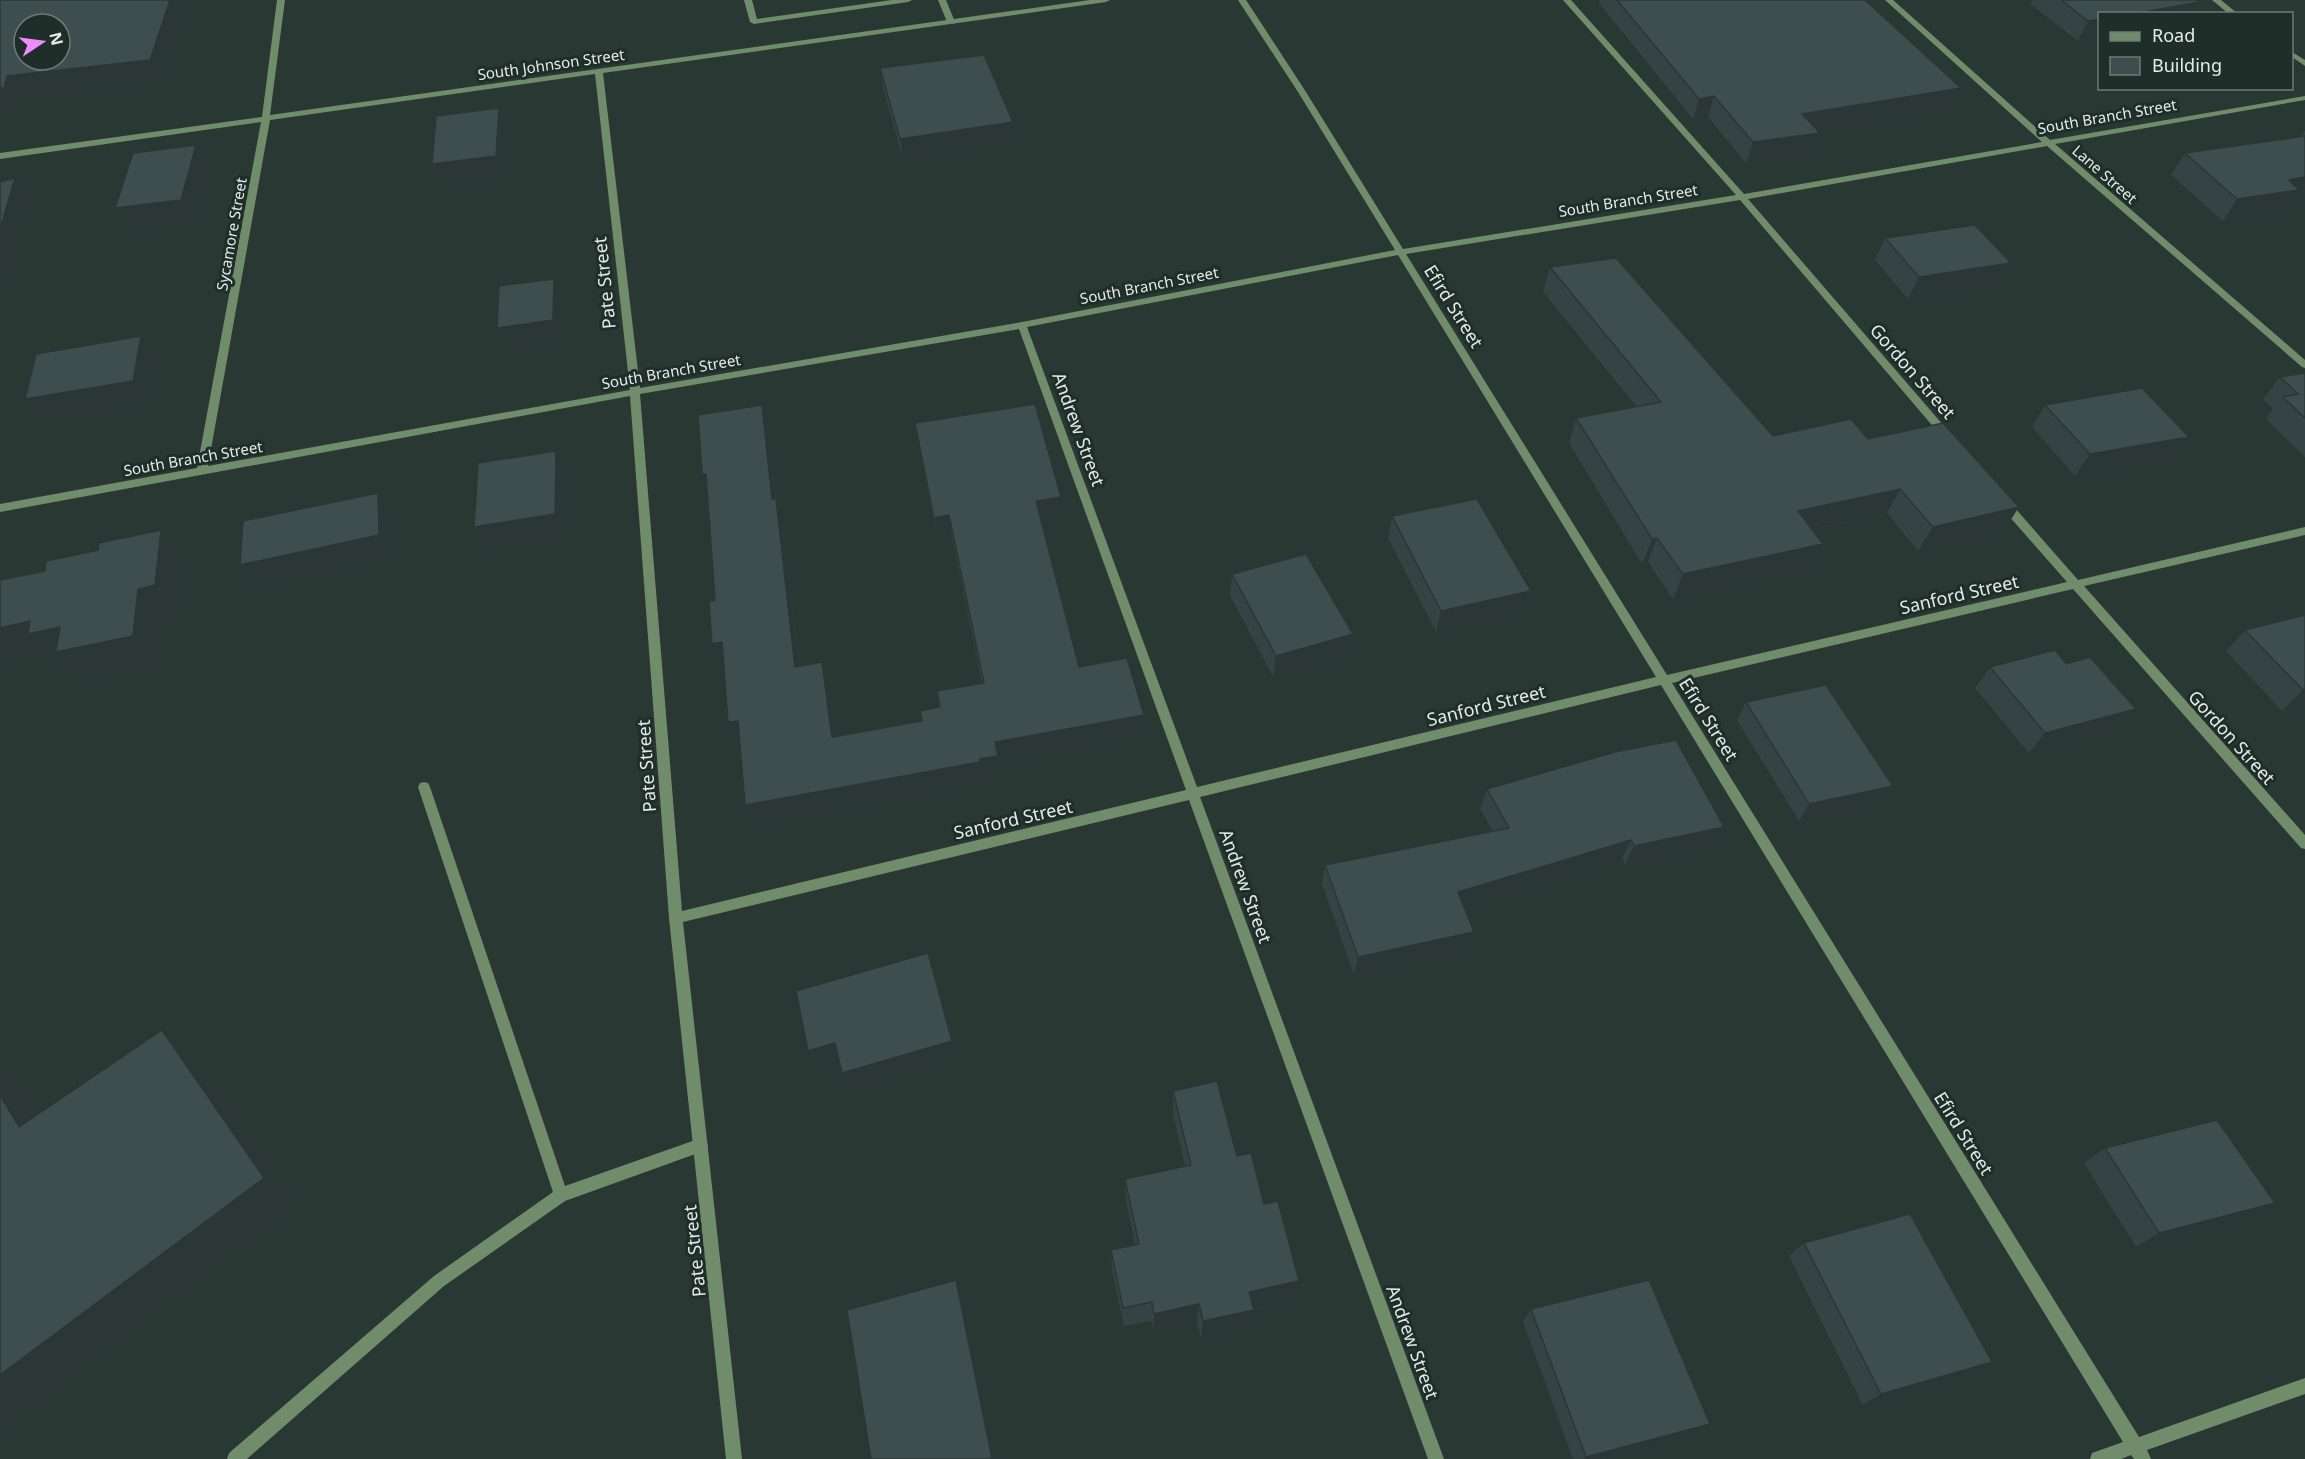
<svg xmlns="http://www.w3.org/2000/svg" width="2305" height="1459" font-family="'Noto Sans',sans-serif">
	<style>
		.lines { fill: none; stroke-linecap: round; stroke-linejoin: round }
		.service { fill: #718c6b; fill-rule: evenodd }
		.minor { fill: #718c6b; fill-rule: evenodd }
		.wall { fill: #354344 }
		.shaded-wall { fill: #2b3737 }
		.building { fill: #3e4e4f; stroke: #2b3737; stroke-width: 1.5; fill-rule: evenodd }
		.labels { text-anchor: middle; dominant-baseline: central; stroke-width: 6; stroke-linejoin: round; paint-order: stroke }
		.far-street-label { font-size: 15px; fill: #e2ebe7; stroke: #202e29 }
		.street-label { font-size: 18px; fill: #e2ebe7; stroke: #202e29 }
	</style>
	<rect width="100%" height="100%" fill="#2a3833"/>
	<g class="lines">
		<g class="service">
			<path d="M 744,0 L 752,0 L 757,19 L 892,0 L 912,0 L 908,2 L 754,24 L 750,22 Z"/>
			<path d="M 938,0 L 946,0 L 955,22 L 954,24 L 947,22 Z"/>
			<path d="M 424,782 L 428,783 L 430,787 L 565,1186 L 701,1138 L 706,1140 L 708,1145 L 706,1150 L 701,1152 L 565,1201 L 444,1286 L 247,1459 L 227,1459 L 229,1453 L 434,1276 L 553,1192 L 418,787 L 420,783 Z"/>
		</g>
		<g class="minor">
			<path d="M 277,0 L 285,0 L 270,115 L 1090,0 L 1110,0 L 1106,2 L 603,73 L 640,388 L 1022,322 L 1395,250 L 1298,92 L 1238,0 L 1246,0 L 1306,92 L 1403,249 L 1736,195 L 1563,0 L 1571,0 L 1744,194 L 2042,142 L 1885,0 L 1893,0 L 2050,140 L 2305,96 L 2305,100 L 2055,144 L 2305,360 L 2305,368 L 2302,367 L 2047,146 L 1748,199 L 1950,433 L 1951,435 L 1946,438 L 1942,437 L 1740,200 L 1406,254 L 1667,675 L 2067,582 L 2000,506 L 1999,503 L 2004,499 L 2008,500 L 2078,580 L 2305,527 L 2305,535 L 2084,586 L 2305,835 L 2305,849 L 2301,848 L 2073,589 L 1672,683 L 2139,1437 L 2305,1378 L 2305,1394 L 2147,1450 L 2151,1459 L 2134,1459 L 2131,1455 L 2121,1459 L 2090,1459 L 2092,1453 L 2123,1442 L 1661,685 L 1200,797 L 1444,1459 L 1428,1459 L 1189,800 L 683,922 L 742,1459 L 726,1459 L 669,918 L 630,396 L 0,512 L 0,504 L 197,468 L 261,122 L 0,159 L 0,153 L 262,117 ZM 595,74 L 630,390 L 208,466 L 270,120 ZM 1398,255 L 1656,677 L 1197,787 L 1027,327 ZM 1019,329 L 1186,790 L 682,911 L 640,394 Z"/>
			<path d="M 2212,0 L 2221,0 L 2238,14 L 2229,14 Z"/>
			<path d="M 2292,52 L 2305,60 L 2305,66 L 2292,57 Z"/>
		</g>
	</g>
	<g class="wall">
		<path d="M 1600,0 L 1865,0 L 1952,109 L 1817,130 L 1820,133 L 1812,153 L 1746,163 L 1708,117 L 1693,119 L 1599,3 Z"/>
		<path d="M 2032,0 L 2197,0 L 2200,2 L 2194,14 L 2100,14 L 2078,41 L 2030,4 Z"/>
		<path d="M 880,68 L 1013,122 L 1015,142 L 903,159 L 883,88 Z"/>
		<path d="M 2305,131 L 2305,196 L 2293,198 L 2284,212 L 2223,221 L 2171,175 L 2185,153 L 2300,137 L 2303,132 Z"/>
		<path d="M 1885,238 L 2011,263 L 1999,285 L 1908,299 L 1875,260 Z"/>
		<path d="M 1550,267 L 1773,436 L 1868,439 L 2003,532 L 1918,551 L 1887,513 L 1812,530 L 1823,544 L 1811,569 L 1673,599 L 1648,562 L 1642,564 L 1569,443 L 1576,418 L 1636,406 L 1543,292 Z"/>
		<path d="M 2305,373 L 2305,457 L 2266,419 L 2273,409 L 2263,399 L 2280,377 Z"/>
		<path d="M 762,405 L 768,427 L 776,499 L 782,520 L 799,666 L 828,683 L 835,736 L 922,721 L 940,707 L 982,683 L 952,537 L 937,539 L 915,423 L 1061,497 L 1062,519 L 1041,522 L 1079,667 L 1144,715 L 1144,735 L 999,762 L 1001,776 L 983,779 L 984,782 L 753,825 L 740,742 L 736,743 L 724,664 L 720,664 L 706,487 Z"/>
		<path d="M 2045,405 L 2189,437 L 2173,459 L 2075,476 L 2032,427 Z"/>
		<path d="M 1392,516 L 1531,591 L 1524,612 L 1436,632 L 1388,538 Z"/>
		<path d="M 1232,574 L 1350,655 L 1273,677 L 1230,595 Z"/>
		<path d="M 2305,615 L 2305,705 L 2282,711 L 2226,651 L 2245,630 Z"/>
		<path d="M 2066,664 L 2136,709 L 2118,729 L 2029,753 L 1975,688 L 1990,667 Z"/>
		<path d="M 1746,702 L 1893,786 L 1881,803 L 1799,821 L 1737,720 Z"/>
		<path d="M 1487,789 L 1713,847 L 1625,865 L 1622,859 L 1464,907 L 1474,932 L 1468,950 L 1354,975 L 1322,884 L 1325,865 L 1493,831 L 1480,809 Z"/>
		<path d="M 1173,1091 L 1237,1156 L 1264,1204 L 1294,1300 L 1253,1309 L 1250,1328 L 1201,1339 L 1197,1322 L 1154,1331 L 1152,1321 L 1124,1326 L 1112,1270 L 1111,1250 L 1135,1244 L 1126,1200 L 1125,1179 L 1185,1166 L 1173,1114 Z"/>
		<path d="M 2105,1148 L 2250,1218 L 2136,1247 L 2084,1163 Z"/>
		<path d="M 1804,1243 L 1972,1373 L 1863,1405 L 1789,1256 Z"/>
		<path d="M 1531,1309 L 1710,1424 L 1696,1435 L 1603,1459 L 1573,1459 L 1523,1322 Z"/>
	</g>
	<g class="shaded-wall">
		<path d="M 170,0 L 187,0 L 161,81 L 20,97 L 17,108 L 0,111 L 0,88 L 7,76 Z"/>
		<path d="M 2200,2 L 2194,14 L 2132,14 Z"/>
		<path d="M 2100,19 L 2100,38 L 2078,41 L 2088,21 Z"/>
		<path d="M 1961,88 L 1952,109 L 1795,134 L 1802,114 Z"/>
		<path d="M 1714,96 L 1708,117 L 1693,119 L 1699,99 Z"/>
		<path d="M 499,108 L 507,130 L 505,178 L 441,186 L 432,164 Z"/>
		<path d="M 1013,122 L 1015,142 L 903,159 L 900,139 Z"/>
		<path d="M 1820,133 L 1812,153 L 1746,163 L 1753,142 Z"/>
		<path d="M 196,145 L 208,167 L 194,222 L 129,230 L 115,208 Z"/>
		<path d="M 2305,177 L 2305,196 L 2293,198 L 2284,212 L 2223,221 L 2237,199 L 2289,180 Z"/>
		<path d="M 15,178 L 28,198 L 0,300 L 0,230 Z"/>
		<path d="M 2011,263 L 1999,285 L 1908,299 L 1919,277 Z"/>
		<path d="M 554,279 L 562,301 L 562,342 L 506,350 L 497,328 Z"/>
		<path d="M 141,336 L 156,358 L 148,402 L 42,421 L 25,399 Z"/>
		<path d="M 762,405 L 768,427 L 778,521 L 772,499 Z"/>
		<path d="M 2189,437 L 2173,459 L 2075,476 L 2090,454 Z"/>
		<path d="M 556,451 L 566,473 L 565,536 L 485,549 L 474,527 Z"/>
		<path d="M 702,474 L 706,474 L 709,496 Z"/>
		<path d="M 1900,489 L 1887,513 L 1786,535 L 1798,511 Z"/>
		<path d="M 378,493 L 391,514 L 392,557 L 255,587 L 240,565 Z"/>
		<path d="M 1061,497 L 1062,519 L 1038,523 L 1036,501 Z"/>
		<path d="M 776,499 L 782,520 L 801,688 L 795,667 Z"/>
		<path d="M 2019,507 L 2003,532 L 1918,551 L 1933,527 Z"/>
		<path d="M 949,515 L 952,537 L 937,539 L 934,518 Z"/>
		<path d="M 161,530 L 184,561 L 179,615 L 163,619 L 158,666 L 83,682 L 65,662 L 56,664 L 47,654 L 4,663 L 0,659 L 0,628 L 30,621 L 60,627 L 138,589 Z"/>
		<path d="M 1657,538 L 1648,562 L 1642,564 L 1652,539 Z"/>
		<path d="M 1823,544 L 1811,569 L 1673,599 L 1683,574 Z"/>
		<path d="M 1531,591 L 1524,612 L 1436,632 L 1441,611 Z"/>
		<path d="M 1353,634 L 1350,655 L 1273,677 L 1276,656 Z"/>
		<path d="M 722,642 L 730,663 L 720,664 L 712,644 Z"/>
		<path d="M 822,662 L 828,683 L 838,757 L 832,737 Z"/>
		<path d="M 2305,689 L 2305,705 L 2282,711 L 2303,690 Z"/>
		<path d="M 2136,709 L 2118,729 L 2029,753 L 2045,733 Z"/>
		<path d="M 1144,715 L 1144,735 L 999,762 L 1001,776 L 983,779 L 984,782 L 753,825 L 745,805 L 980,759 L 995,742 Z"/>
		<path d="M 738,721 L 746,741 L 736,743 L 728,722 Z"/>
		<path d="M 1893,786 L 1881,803 L 1799,821 L 1809,804 Z"/>
		<path d="M 1724,827 L 1713,847 L 1625,865 L 1634,846 Z"/>
		<path d="M 1631,840 L 1622,859 L 1452,911 L 1458,892 Z"/>
		<path d="M 1474,932 L 1468,950 L 1354,975 L 1358,957 Z"/>
		<path d="M 162,1030 L 199,1061 L 299,1204 L 0,1433 L 0,1375 Z"/>
		<path d="M 952,1041 L 956,1058 L 848,1090 L 842,1073 Z"/>
		<path d="M 835,1043 L 842,1060 L 815,1068 L 808,1051 Z"/>
		<path d="M 0,1068 L 17,1079 L 63,1155 L 19,1127 L 0,1095 Z"/>
		<path d="M 2275,1203 L 2250,1218 L 2136,1247 L 2159,1233 Z"/>
		<path d="M 956,1280 L 963,1299 L 995,1459 L 992,1459 Z"/>
		<path d="M 1299,1281 L 1294,1300 L 1246,1310 L 1249,1292 Z"/>
		<path d="M 1199,1304 L 1197,1322 L 1154,1331 L 1154,1314 Z"/>
		<path d="M 1254,1310 L 1250,1328 L 1201,1339 L 1203,1321 Z"/>
		<path d="M 1992,1362 L 1972,1373 L 1863,1405 L 1881,1394 Z"/>
		<path d="M 1710,1424 L 1696,1435 L 1603,1459 L 1584,1459 L 1586,1457 Z"/>
	</g>
	<g class="building">
		<path d="M 0,0 L 170,0 L 150,60 L 7,76 L 4,88 L 0,88 ZM 24,24 L 60,24 L 60,60 L 24,60 Z"/>
		<path d="M 1617,0 L 1865,0 L 1961,88 L 1802,114 L 1820,133 L 1753,142 L 1714,96 L 1699,99 Z"/>
		<path d="M 2061,0 L 2197,0 L 2200,2 L 2132,14 L 2100,14 L 2100,19 L 2088,21 Z"/>
		<path d="M 984,55 L 1013,122 L 900,139 L 880,68 Z"/>
		<path d="M 499,108 L 496,156 L 432,164 L 436,116 Z"/>
		<path d="M 2305,136 L 2305,177 L 2289,180 L 2299,190 L 2237,199 L 2185,153 Z"/>
		<path d="M 196,145 L 181,200 L 115,208 L 133,153 Z"/>
		<path d="M 15,178 L 0,230 L 0,182 Z"/>
		<path d="M 1975,225 L 2011,263 L 1919,277 L 1885,238 Z"/>
		<path d="M 1616,258 L 1773,436 L 1851,419 L 1868,439 L 1943,423 L 2019,507 L 1933,527 L 1900,489 L 1798,511 L 1823,544 L 1683,574 L 1657,538 L 1652,539 L 1576,418 L 1661,402 L 1550,267 Z"/>
		<path d="M 554,279 L 553,320 L 497,328 L 499,286 Z"/>
		<path d="M 141,336 L 133,381 L 25,399 L 36,354 Z"/>
		<path d="M 2305,373 L 2305,418 L 2283,397 L 2298,394 L 2280,377 Z"/>
		<path d="M 2142,388 L 2189,437 L 2090,454 L 2045,405 Z"/>
		<path d="M 1035,404 L 1061,497 L 1036,501 L 1079,667 L 1127,658 L 1144,715 L 995,742 L 998,756 L 980,759 L 980,762 L 745,805 L 738,721 L 728,722 L 722,642 L 712,644 L 709,601 L 715,600 L 706,474 L 702,474 L 698,415 L 762,405 L 772,499 L 776,499 L 795,667 L 822,662 L 832,737 L 922,721 L 920,711 L 940,707 L 937,691 L 984,683 L 949,515 L 934,518 L 915,423 Z"/>
		<path d="M 556,451 L 555,514 L 474,527 L 478,463 Z"/>
		<path d="M 378,493 L 379,535 L 240,565 L 243,521 Z"/>
		<path d="M 1477,499 L 1531,591 L 1441,611 L 1392,516 Z"/>
		<path d="M 161,530 L 155,585 L 138,589 L 133,636 L 56,652 L 60,627 L 28,634 L 30,621 L 0,628 L 0,580 L 45,571 L 46,561 L 98,550 L 99,543 Z"/>
		<path d="M 1306,554 L 1353,634 L 1276,656 L 1232,574 Z"/>
		<path d="M 2305,615 L 2305,689 L 2303,690 L 2245,630 Z"/>
		<path d="M 2055,650 L 2066,664 L 2090,657 L 2136,709 L 2045,733 L 1990,667 Z"/>
		<path d="M 1826,685 L 1893,786 L 1809,804 L 1746,702 Z"/>
		<path d="M 1676,740 L 1724,827 L 1634,846 L 1631,840 L 1458,892 L 1474,932 L 1358,957 L 1325,865 L 1509,828 L 1487,789 L 1615,752 Z"/>
		<path d="M 928,953 L 952,1041 L 842,1073 L 835,1043 L 808,1051 L 796,991 Z"/>
		<path d="M 162,1030 L 264,1178 L 0,1375 L 0,1095 L 19,1127 Z"/>
		<path d="M 1217,1081 L 1237,1156 L 1251,1153 L 1264,1204 L 1278,1201 L 1299,1281 L 1249,1292 L 1254,1310 L 1203,1321 L 1199,1304 L 1154,1314 L 1152,1302 L 1123,1308 L 1111,1250 L 1139,1244 L 1125,1179 L 1191,1165 L 1173,1091 Z"/>
		<path d="M 2217,1120 L 2275,1203 L 2159,1233 L 2105,1148 Z"/>
		<path d="M 1910,1214 L 1992,1362 L 1881,1394 L 1804,1243 Z"/>
		<path d="M 956,1280 L 992,1459 L 871,1459 L 847,1310 Z"/>
		<path d="M 1649,1280 L 1710,1424 L 1586,1457 L 1531,1309 Z"/>
	</g>
	<g class="labels">
		<g class="far-street-label">
			<text transform="translate(551 64) rotate(-8)">South Johnson Street</text>
			<text transform="translate(2107 116) rotate(-10)">South Branch Street</text>
			<text transform="translate(2105 174) rotate(41)">Lane Street</text>
			<text transform="translate(1628 200) rotate(-9)">South Branch Street</text>
			<text transform="translate(231 234) rotate(-80)">Sycamore Street</text>
			<text transform="translate(1149 285) rotate(-11)">South Branch Street</text>
			<text transform="translate(671 371) rotate(-10)">South Branch Street</text>
			<text transform="translate(193 458) rotate(-10)">South Branch Street</text>
		</g>
		<g class="street-label">
			<text transform="translate(604 283) rotate(-96)">Pate Street</text>
			<text transform="translate(1454 306) rotate(58)">Efird Street</text>
			<text transform="translate(1913 371) rotate(49)">Gordon Street</text>
			<text transform="translate(1079 429) rotate(70)">Andrew Street</text>
			<text transform="translate(1959 594) rotate(-13)">Sanford Street</text>
			<text transform="translate(1486 705) rotate(-14)">Sanford Street</text>
			<text transform="translate(1709 719) rotate(58)">Efird Street</text>
			<text transform="translate(2232 737) rotate(48)">Gordon Street</text>
			<text transform="translate(646 766) rotate(-94)">Pate Street</text>
			<text transform="translate(1013 819) rotate(-13)">Sanford Street</text>
			<text transform="translate(1246 886) rotate(70)">Andrew Street</text>
			<text transform="translate(1964 1133) rotate(58)">Efird Street</text>
			<text transform="translate(694 1251) rotate(-96)">Pate Street</text>
			<text transform="translate(1413 1342) rotate(70)">Andrew Street</text>
		</g>
	</g>
	<rect x="2098" y="12" width="195" height="78" fill="#202e29" stroke="#6e7a75" stroke-width="1.5"/>
	<rect x="2110" y="32" width="30" height="9" fill="#718c6b" stroke="#6e7a75" stroke-width="1.5"/>
	<text x="2152" y="42" font-size="18" fill="#e2ebe7">Road</text>
	<rect x="2110" y="57" width="30" height="18" fill="#3e4e4f" stroke="#6e7a75" stroke-width="1.5"/>
	<text x="2152" y="72" font-size="18" fill="#e2ebe7">Building</text>
	<g transform="translate(42 42) rotate(77)"><circle r="28" fill="#202e29" stroke="#6e7a75" stroke-width="1.5"/>
	<path d="M0-4.5L10 22L0 15L-10 22Z" fill="#ee8cf9"/>
	<text y="-9" font-size="16" font-weight="bold" text-anchor="middle" fill="#e2ebe7">N</text>
	</g>
</svg>
